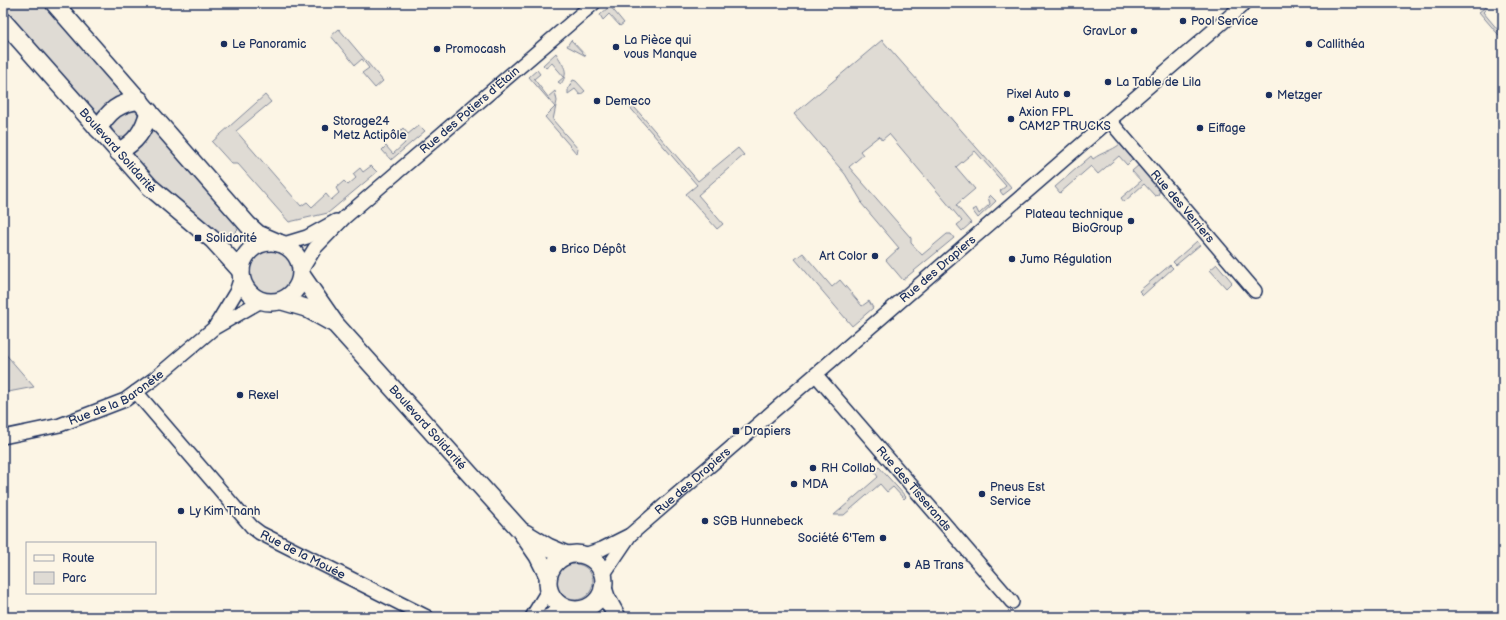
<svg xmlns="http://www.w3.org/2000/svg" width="1506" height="620" font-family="'Balsamiq Sans',sans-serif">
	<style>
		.green { fill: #dfdbd4; stroke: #7d8599 }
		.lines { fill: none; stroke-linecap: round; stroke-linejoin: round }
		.minor-casing { stroke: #1b2f5e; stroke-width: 16 }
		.major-casing { stroke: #1b2f5e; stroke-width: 20 }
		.minor { stroke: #fcf5e5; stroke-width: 13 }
		.major { stroke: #fcf5e5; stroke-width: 17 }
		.poi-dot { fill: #1b2f5e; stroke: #fcf5e5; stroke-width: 1.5 }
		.labels { text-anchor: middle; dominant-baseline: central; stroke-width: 3.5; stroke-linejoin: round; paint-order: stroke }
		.poi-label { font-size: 12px; fill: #1b2f5e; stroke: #fcf5e5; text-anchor: start }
		.street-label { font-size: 12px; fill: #1b2f5e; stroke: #fcf5e5 }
	</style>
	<rect width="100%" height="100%" fill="#fcf5e5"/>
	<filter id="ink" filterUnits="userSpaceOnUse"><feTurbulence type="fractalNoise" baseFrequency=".025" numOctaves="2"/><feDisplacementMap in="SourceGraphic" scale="8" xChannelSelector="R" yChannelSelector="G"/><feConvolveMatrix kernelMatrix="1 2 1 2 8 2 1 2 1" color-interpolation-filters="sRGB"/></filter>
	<g filter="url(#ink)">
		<g class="green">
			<path d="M 3,3 L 45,3 L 126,93 L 122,99 L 109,102 L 93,116 L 3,13 Z"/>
			<path d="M 610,6 L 624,23 L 620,26 L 609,14 L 603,20 L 600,15 Z"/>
			<path d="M 1487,6 L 1488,7 L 1483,12 L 1503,36 L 1503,40 L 1479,12 Z"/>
			<path d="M 339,29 L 383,81 L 375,88 L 362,73 L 369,68 L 362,59 L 355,65 L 331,36 Z"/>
			<path d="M 571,40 L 586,56 L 567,46 Z"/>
			<path d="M 882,40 L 1012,188 L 1003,195 L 1000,191 L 1006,186 L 975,151 L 956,167 L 975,189 L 956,205 L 971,223 L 962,231 L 957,225 L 962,221 L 889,134 L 882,140 L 879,136 L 860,151 L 863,155 L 849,167 L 911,238 L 911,243 L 922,255 L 947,234 L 951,234 L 954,238 L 903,280 L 886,260 L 899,248 L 861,203 L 862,202 L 845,174 L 794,114 Z"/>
			<path d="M 556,53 C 563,66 570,71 561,84 L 558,82 L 564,77 L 552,63 L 546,68 L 543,65 Z"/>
			<path d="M 537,70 L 540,74 L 534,79 L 548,97 L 555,91 L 557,101 L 553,120 L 578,149 L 577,154 L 545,117 L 555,107 L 529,77 Z"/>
			<path d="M 573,80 L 576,81 L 585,91 L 580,95 L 575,89 L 568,94 L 568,89 Z"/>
			<path d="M 265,95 L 271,102 L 236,131 L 301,206 L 307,202 L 312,207 L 326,194 L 331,200 L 339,193 L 336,188 L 344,181 L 348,185 L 356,178 L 353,174 L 360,168 L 363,172 L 371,166 L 377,172 L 328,213 L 289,222 L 238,164 L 232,164 L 212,142 Z"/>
			<path d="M 629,101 L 698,181 L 738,148 L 744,155 L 698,195 L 723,224 L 717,229 L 686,194 L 697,185 L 627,104 Z"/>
			<path d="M 129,111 L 137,111 L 139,119 C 132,129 130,139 116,137 L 110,125 C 115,117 120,114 129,111 Z"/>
			<path d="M 152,124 L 240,227 L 225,242 L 184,208 L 130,157 L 145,140 Z"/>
			<path d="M 419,125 L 425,131 L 391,160 L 382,150 L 386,146 L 393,154 L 405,143 L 397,134 L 403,128 L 408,134 Z"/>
			<path d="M 1120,144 L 1133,159 L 1127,165 L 1119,156 L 1098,174 L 1091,166 L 1060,193 L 1055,187 L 1091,156 L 1093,159 C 1102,152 1112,151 1120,144 Z"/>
			<path d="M 1139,165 L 1160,190 L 1158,195 L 1155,196 L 1144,184 L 1124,202 L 1121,198 L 1141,181 L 1132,171 Z"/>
			<path d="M 990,195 L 996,201 L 978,218 L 972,210 L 976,208 L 979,214 L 990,204 L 988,197 Z"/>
			<path d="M 1197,241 L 1200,245 L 1176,265 L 1173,262 Z"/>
			<circle cx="271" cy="272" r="23"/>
			<path d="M 803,253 L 832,287 L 840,280 L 862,306 L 869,301 L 873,308 L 852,326 L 795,259 Z"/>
			<path d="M 1217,264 L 1232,282 L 1226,288 L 1210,270 Z"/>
			<path d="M 1170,265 L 1173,268 L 1143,295 L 1139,291 Z"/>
			<path d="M 3,351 L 34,387 L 3,393 Z"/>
			<path d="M 879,467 L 906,497 L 904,499 L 893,487 L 887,492 L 880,484 L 844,515 L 834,515 L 878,477 L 874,471 Z"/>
			<circle cx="575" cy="582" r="18"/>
		</g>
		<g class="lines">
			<defs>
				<g id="minor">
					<path id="s1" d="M 1110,121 L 1255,291"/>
					<path d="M 284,244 L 307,237 L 336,221"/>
					<path id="s2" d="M 302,269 L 315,248 L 345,217 L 594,3"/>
					<path d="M 216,325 L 236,292 L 241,277"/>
					<path id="s3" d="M 816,375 L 1012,602"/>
					<path id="s4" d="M 136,392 L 252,527 L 260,533 L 427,617"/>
					<path id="s5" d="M 3,437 L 60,425 L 125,400 L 154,379 L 214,328 L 261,301"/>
					<path d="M 584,555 L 602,549 L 628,536"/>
					<path id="s6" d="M 603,575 L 630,535 L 1245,3"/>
					<path d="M 532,617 L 549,589"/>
					<path d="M 546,617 L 565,608"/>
				</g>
				<g id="major">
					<path d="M 54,3 L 248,225 L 258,234 L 279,243"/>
					<path id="s7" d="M 3,21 L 150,187 L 213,240 L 241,271"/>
					<path d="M 98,129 C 109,111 118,103 140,100"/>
					<path d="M 118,152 C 136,142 144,131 149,111"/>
					<circle cx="271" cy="272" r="30"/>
					<path id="s8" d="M 302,276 L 336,325 L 520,530 L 538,556 L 548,576"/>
					<path d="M 282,301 L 306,308 L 331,322"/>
					<path d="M 525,533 L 548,547 L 567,555"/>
					<circle cx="576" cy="582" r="28"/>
					<path d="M 603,588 L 606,597 L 617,617"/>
				</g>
			</defs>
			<use href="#minor" class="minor-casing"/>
			<use href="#major" class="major-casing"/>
			<use href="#minor" class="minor"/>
			<use href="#major" class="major"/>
		</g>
	</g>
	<g class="poi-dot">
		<circle cx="1183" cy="21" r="4"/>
		<circle cx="1134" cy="31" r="4"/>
		<circle cx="224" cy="44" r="4"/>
		<circle cx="1309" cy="44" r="4"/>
		<circle cx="616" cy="47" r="4"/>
		<circle cx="437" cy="49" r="4"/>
		<circle cx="1108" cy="82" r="4"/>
		<circle cx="1067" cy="94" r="4"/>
		<circle cx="1269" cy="95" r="4"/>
		<circle cx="597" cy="101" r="4"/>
		<circle cx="1011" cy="119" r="4"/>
		<circle cx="325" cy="128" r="4"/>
		<circle cx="1200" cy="128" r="4"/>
		<circle cx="1131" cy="221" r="4"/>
		<rect x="194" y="234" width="8" height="8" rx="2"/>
		<circle cx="553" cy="249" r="4"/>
		<circle cx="875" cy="256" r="4"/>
		<circle cx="1012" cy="259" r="4"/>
		<circle cx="240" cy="395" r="4"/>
		<rect x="732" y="427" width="8" height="8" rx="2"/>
		<circle cx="813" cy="468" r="4"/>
		<circle cx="794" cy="484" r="4"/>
		<circle cx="982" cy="494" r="4"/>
		<circle cx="181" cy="511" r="4"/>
		<circle cx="705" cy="521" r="4"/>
		<circle cx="883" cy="538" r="4"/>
		<circle cx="907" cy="565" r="4"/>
	</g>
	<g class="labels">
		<g class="poi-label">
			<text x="1191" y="21">Pool Service</text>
			<text x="1126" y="31" text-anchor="end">GravLor</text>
			<text x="624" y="40">La Pièce qui<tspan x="624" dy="14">vous Manque</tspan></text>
			<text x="232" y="44">Le Panoramic</text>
			<text x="1317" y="44">Callithéa</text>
			<text x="445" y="49">Promocash</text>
			<text x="1116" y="82">La Table de Lila</text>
			<text x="1059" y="94" text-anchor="end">Pixel Auto</text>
			<text x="1277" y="95">Metzger</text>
			<text x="605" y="101">Demeco</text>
			<text x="1019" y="112">Axion FPL<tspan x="1019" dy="14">CAM2P TRUCKS</tspan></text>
			<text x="333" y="121">Storage24<tspan x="333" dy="14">Metz Actipôle</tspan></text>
			<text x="1208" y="128">Eiffage</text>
			<text x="1123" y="214" text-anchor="end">Plateau technique<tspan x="1123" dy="14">BioGroup</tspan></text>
			<text x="206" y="238">Solidarité</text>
			<text x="561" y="249">Brico Dépôt</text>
			<text x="867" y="256" text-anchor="end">Art Color</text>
			<text x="1020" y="259">Jumo Régulation</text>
			<text x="248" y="395">Rexel</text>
			<text x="744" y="431">Drapiers</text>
			<text x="821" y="468">RH Collab</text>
			<text x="802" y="484">MDA</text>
			<text x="990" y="487">Pneus Est<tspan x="990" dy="14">Service</tspan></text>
			<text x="189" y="511">Ly Kim Thanh</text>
			<text x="713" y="521">SGB Hunnebeck</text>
			<text x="875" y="538" text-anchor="end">Société 6'Tem</text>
			<text x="915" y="565">AB Trans</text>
		</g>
		<g class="street-label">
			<text stroke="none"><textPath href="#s2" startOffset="232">Rue des Potiers d'Étain</textPath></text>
			<text stroke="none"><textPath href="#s7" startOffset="173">Boulevard Solidarité</textPath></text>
			<text stroke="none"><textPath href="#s1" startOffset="112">Rue des Verriers</textPath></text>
			<text stroke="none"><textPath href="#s6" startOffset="455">Rue des Drapiers</textPath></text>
			<text stroke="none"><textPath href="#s5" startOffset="121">Rue de la Baronète</textPath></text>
			<text stroke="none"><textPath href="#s8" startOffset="197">Boulevard Solidarité</textPath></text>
			<text stroke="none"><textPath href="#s6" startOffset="131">Rue des Drapiers</textPath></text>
			<text stroke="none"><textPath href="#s3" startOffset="150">Rue des Tisserands</textPath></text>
			<text stroke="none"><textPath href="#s4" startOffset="236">Rue de la Mouée</textPath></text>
		</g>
	</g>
	<rect width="1506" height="620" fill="none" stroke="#fcf5e5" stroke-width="16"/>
	<rect x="8" y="8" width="1490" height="604" fill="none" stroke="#1b2f5e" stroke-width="1.5" filter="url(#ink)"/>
	<rect x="26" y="542" width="130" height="52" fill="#fcf5e5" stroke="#a2a6af"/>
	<rect x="34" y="555" width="20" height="6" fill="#fcf5e5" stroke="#a2a6af"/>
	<text x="62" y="562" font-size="12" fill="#1b2f5e">Route</text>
	<rect x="34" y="572" width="20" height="12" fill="#dfdbd4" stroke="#a2a6af"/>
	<text x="62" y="582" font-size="12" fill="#1b2f5e">Parc</text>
</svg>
